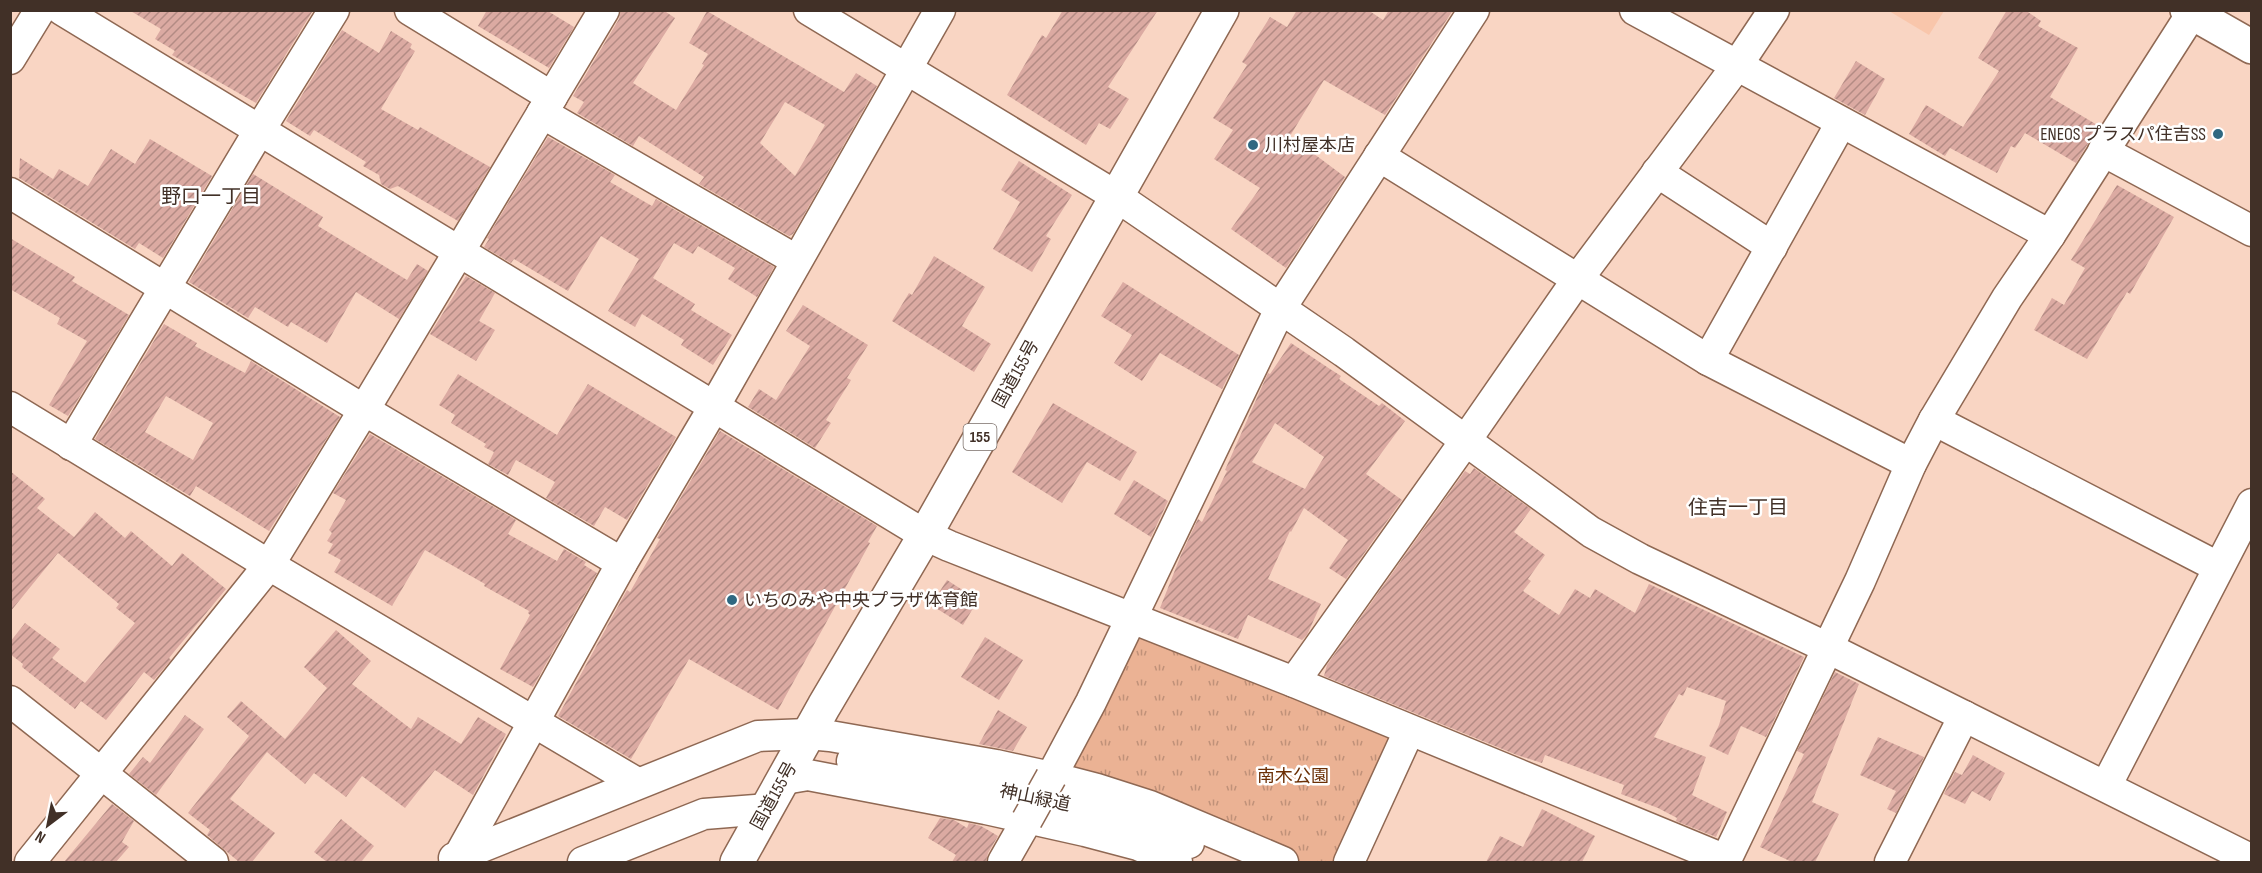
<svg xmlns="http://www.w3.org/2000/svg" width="2262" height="873" font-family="'Sofia Sans Condensed','Noto Sans JP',sans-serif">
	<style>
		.built { fill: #f9c6ab }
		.park { fill: url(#park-tufts) }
		.building { fill: url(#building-hatch); fill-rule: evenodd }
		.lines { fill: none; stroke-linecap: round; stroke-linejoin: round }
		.minor-casing { stroke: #8f6853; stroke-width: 33 }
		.major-casing { stroke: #8f6853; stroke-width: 36 }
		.highway-casing { stroke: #8f6853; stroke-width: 36 }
		.minor { stroke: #fff; stroke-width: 30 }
		.major { stroke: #fff; stroke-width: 33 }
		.highway { stroke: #fff; stroke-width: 33 }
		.minor-bridge-casing { stroke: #8f6853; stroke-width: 33; stroke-linecap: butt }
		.minor-bridge { stroke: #fff; stroke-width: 30 }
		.poi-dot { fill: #2f6881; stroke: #fff; stroke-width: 2 }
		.labels { text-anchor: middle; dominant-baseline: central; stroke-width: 5; stroke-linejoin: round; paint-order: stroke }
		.shield { fill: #fff; stroke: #7a6e68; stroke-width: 1.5 }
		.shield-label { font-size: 16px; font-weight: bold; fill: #413027 }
		.poi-label { font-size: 18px; fill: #413027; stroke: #fff; text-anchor: start }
		.street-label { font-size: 18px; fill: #413027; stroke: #fff }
		.park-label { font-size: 18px; fill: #6b3006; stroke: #fff }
		.neighbourhood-label { font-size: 20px; fill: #413027; stroke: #fff }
	</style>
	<defs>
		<pattern id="park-tufts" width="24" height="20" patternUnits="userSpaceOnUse" patternTransform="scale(1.5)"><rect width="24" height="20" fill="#ebb294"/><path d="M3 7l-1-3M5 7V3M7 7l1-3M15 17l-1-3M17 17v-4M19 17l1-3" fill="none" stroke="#c09179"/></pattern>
		<pattern id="building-hatch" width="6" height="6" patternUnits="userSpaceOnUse" patternTransform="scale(1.5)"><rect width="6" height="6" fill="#dbaaa2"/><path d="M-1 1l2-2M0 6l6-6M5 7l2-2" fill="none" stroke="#b38b84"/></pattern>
	</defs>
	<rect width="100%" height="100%" fill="#f9d5c3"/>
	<path class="built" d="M 1889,11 L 1944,11 L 1929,35 Z"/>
	<path class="park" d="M 1135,624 L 1402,734 L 1344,862 L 1291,862 L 1060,774 Z"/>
	<g class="building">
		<path d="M 129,10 L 309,10 L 312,12 L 256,103 L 172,55 L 175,51 L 155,39 L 161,29 Z"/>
		<path d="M 487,10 L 546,10 L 574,27 L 549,68 L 478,26 Z"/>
		<path d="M 621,10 L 663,10 L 675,18 L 633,83 L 676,110 L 704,65 L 702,64 L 708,54 L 689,43 L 707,11 L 844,92 L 856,73 L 877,86 L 793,234 L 789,236 L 699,184 L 704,177 L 639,136 L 633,146 L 577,113 L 584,102 L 573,96 L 619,19 ZM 785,102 L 825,125 L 795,176 L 760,143 Z"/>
		<path d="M 1063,10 L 1158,10 L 1108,87 L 1129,99 L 1110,129 L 1099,123 L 1086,145 L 1007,95 L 1042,35 L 1046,38 Z"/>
		<path d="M 1297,10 L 1368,10 L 1383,20 L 1389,10 L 1453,10 L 1385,115 L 1324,80 L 1290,136 L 1345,177 L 1286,268 L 1231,229 L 1260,188 L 1214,159 L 1233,130 L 1213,118 L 1247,65 L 1242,62 L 1270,17 L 1287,27 Z"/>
		<path d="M 2007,10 L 2025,10 L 2041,21 L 2038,26 L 2078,48 L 2050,97 L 2099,126 L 2076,163 L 2025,133 L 2015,148 L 2011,146 L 1997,173 L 1950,148 L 1945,156 L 1909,134 L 1926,105 L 1963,127 L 1999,71 L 1978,58 Z"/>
		<path d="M 342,30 L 379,53 L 391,31 L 412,44 L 410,48 L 415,51 L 381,109 L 418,130 L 420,127 L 490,167 L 458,221 L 398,186 L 390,189 L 381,184 L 379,175 L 363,166 L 366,162 L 314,130 L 310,136 L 286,121 Z"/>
		<path d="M 1856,61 L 1885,79 L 1865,115 L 1834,98 Z"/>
		<path d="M 548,137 L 615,175 L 610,182 L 652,206 L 656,199 L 774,267 L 757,297 L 728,279 L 735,268 L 698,246 L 693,254 L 674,243 L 653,278 L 695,304 L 691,310 L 732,335 L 713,365 L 681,345 L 684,340 L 642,314 L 635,327 L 608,311 L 639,259 L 601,236 L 568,291 L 514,259 L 511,263 L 484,247 L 489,239 L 487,238 Z"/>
		<path d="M 150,139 L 212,176 L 163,258 L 139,243 L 135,249 L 19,178 L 20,158 L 53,179 L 59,169 L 88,186 L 111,149 L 135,164 Z"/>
		<path d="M 1019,161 L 1072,195 L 1046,236 L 1051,239 L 1032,272 L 993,249 L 1020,202 L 1001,190 Z"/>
		<path d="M 253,174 L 323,217 L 318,226 L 407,280 L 417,264 L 428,271 L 399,319 L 356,292 L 327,343 L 291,322 L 288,327 L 255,307 L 248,318 L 189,282 Z"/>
		<path d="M 2117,185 L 2174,217 L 2130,294 L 2127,292 L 2087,359 L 2034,330 L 2052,298 L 2064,305 L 2085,268 L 2071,260 Z"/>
		<path d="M 10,238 L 75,277 L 72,281 L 129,315 L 68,416 L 49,405 L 87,341 L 57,324 L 60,318 L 10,289 Z"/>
		<path d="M 934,256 L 985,287 L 962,326 L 991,344 L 974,372 L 892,321 L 909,293 L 912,295 Z"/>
		<path d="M 466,276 L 495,293 L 479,321 L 495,330 L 476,361 L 430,334 Z"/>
		<path d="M 1123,282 L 1239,355 L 1222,389 L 1160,353 L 1142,381 L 1114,363 L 1132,335 L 1101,316 Z"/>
		<path d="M 803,305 L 868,345 L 847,378 L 851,380 L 826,420 L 831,423 L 815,448 L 748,407 L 759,389 L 776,400 L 810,346 L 786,331 Z"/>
		<path d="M 164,324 L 197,343 L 195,346 L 245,373 L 251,361 L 340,417 L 269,531 L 196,486 L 190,496 L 95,439 ZM 166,396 L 213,423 L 193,460 L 145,432 Z"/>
		<path d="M 1291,343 L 1330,369 L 1341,376 L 1339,379 L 1379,406 L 1382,403 L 1405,421 L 1366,474 L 1402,500 L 1346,579 L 1329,568 L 1348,540 L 1304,508 L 1291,532 L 1290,531 L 1268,579 L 1321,604 L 1307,635 L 1302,640 L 1248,615 L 1238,639 L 1160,608 L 1181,555 L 1198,519 L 1202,522 L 1227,471 L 1225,470 L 1268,373 L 1270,374 ZM 1275,423 L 1324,457 L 1305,489 L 1252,462 Z"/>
		<path d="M 458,374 L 557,435 L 588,384 L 676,437 L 627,520 L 605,507 L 594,526 L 546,498 L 555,482 L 516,460 L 508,475 L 488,464 L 494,452 L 484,447 L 486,444 L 451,423 L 455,415 L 439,405 Z"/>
		<path d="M 1053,403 L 1137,452 L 1120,481 L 1087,462 L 1062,503 L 1012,472 Z"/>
		<path d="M 720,431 L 877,526 L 868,542 L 870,543 L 778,710 L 689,659 L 631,759 L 558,716 L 627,590 L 630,592 L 660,539 L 657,538 Z"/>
		<path d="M 370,434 L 516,520 L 508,534 L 557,561 L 564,549 L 586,562 L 584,565 L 597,573 L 533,687 L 500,669 L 530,615 L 528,613 L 529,611 L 484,586 L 485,584 L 425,550 L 392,606 L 334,572 L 341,560 L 328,553 L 333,544 L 327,541 L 332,533 L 329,530 L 346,500 L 333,493 Z"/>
		<path d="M 1474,468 L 1531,509 L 1514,532 L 1545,555 L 1528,579 L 1531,581 L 1523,591 L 1559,615 L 1575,589 L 1590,598 L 1595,589 L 1635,613 L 1649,584 L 1804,657 L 1766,737 L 1741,726 L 1728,755 L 1709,746 L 1719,725 L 1726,701 L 1687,687 L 1683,696 L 1679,694 L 1654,737 L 1706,757 L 1692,795 L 1727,812 L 1716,837 L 1676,821 L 1677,818 L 1658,808 L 1621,794 L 1624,785 L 1545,755 L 1542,763 L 1517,755 L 1324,676 L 1327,665 L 1465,471 L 1470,474 Z"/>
		<path d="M 10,471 L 45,499 L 37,508 L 74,537 L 95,512 L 125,538 L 131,531 L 172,566 L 182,553 L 226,589 L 169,658 L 171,660 L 154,680 L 144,672 L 106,720 L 81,701 L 75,709 L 22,667 L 23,664 L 10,654 L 10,642 L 25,623 L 60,649 L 52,658 L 85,683 L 135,623 L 116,608 L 119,604 L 58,553 L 10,612 Z"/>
		<path d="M 1134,480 L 1168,501 L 1151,537 L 1114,514 Z"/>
		<path d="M 947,580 L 978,600 L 963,625 L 931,605 Z"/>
		<path d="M 336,630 L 371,661 L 352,684 L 411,729 L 418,717 L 461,744 L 478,717 L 506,734 L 473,795 L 435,770 L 405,808 L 362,776 L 346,797 L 314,773 L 305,784 L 267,752 L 230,799 L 275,833 L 252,862 L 239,862 L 207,835 L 210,830 L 188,813 L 249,736 L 227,717 L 241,701 L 285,739 L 327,688 L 304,667 Z"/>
		<path d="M 985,637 L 1023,660 L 999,700 L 961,677 Z"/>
		<path d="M 1835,672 L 1859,684 L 1812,802 L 1839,814 L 1815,862 L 1792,862 L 1760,847 L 1804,754 L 1797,751 Z"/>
		<path d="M 998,710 L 1027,727 L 1013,751 L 979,744 Z"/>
		<path d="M 185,715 L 204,729 L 156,795 L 129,774 L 143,757 L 150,763 Z"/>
		<path d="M 1878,737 L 1924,757 L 1896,813 L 1887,809 L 1896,791 L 1860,775 Z"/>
		<path d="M 1973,755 L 2005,773 L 1990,801 L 1972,791 L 1965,804 L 1944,794 L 1955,772 L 1962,775 Z"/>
		<path d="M 112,804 L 134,821 L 122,842 L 129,847 L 116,862 L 64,862 Z"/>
		<path d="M 1542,809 L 1595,836 L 1582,862 L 1486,862 L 1500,836 L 1523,847 Z"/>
		<path d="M 940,818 L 954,820 L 967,828 L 969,823 L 981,826 L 998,836 L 988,853 L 986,862 L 952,862 L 956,855 L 928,838 Z"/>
		<path d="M 341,819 L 374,846 L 361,862 L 327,862 L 314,852 Z"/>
	</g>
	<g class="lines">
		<defs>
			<g id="minor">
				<path d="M 62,10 L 925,535 L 949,546 L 1294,682 L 1726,860"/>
				<path d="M 410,10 L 552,97"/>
				<path d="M 809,10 L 1116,196 L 1344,352 L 1591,532 L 1640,559 L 1828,648 L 2252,860"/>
				<path d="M 1635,10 L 2050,235"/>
				<path d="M 10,59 L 40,10"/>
				<path d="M 542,113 L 796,260"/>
				<path d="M 2103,151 L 2252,231"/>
				<path d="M 1379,156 L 1708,360 L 1911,464"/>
				<path d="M 1657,172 L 1772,247"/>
				<path d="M 10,193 L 364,410 L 622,563"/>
				<path d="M 1708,360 L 1841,123"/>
				<path d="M 10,407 L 269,565 L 637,783"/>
				<path d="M 1934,420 L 2218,567"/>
				<path d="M 71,445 L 259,131 L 334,10"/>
				<path d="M 1294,682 L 1466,440 L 1577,280 L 1736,67 L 1774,10"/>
				<path d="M 10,701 L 213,862"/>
				<path d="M 852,761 L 1097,811 L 1189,843"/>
				<path d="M 1051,777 L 1091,702 L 1280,309 L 1474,10"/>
				<path d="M 784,779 L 808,775 L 986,809 L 1085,831 L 1138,845 L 1177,862"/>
				<path d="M 2106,786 L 2252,504"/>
				<path d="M 459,856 L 622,563 L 714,407 L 940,10"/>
				<path d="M 454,858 L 758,736 L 808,734 L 830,736 L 996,765 L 1051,777 L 1097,789 L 1150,806 L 1283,862"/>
				<path d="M 30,862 L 269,565 L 364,410 L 604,10"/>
				<path d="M 583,862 L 704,814 L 767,809"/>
				<path d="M 1003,862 L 1027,820"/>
				<path d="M 1349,862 L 1409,731"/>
				<path d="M 1725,862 L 1860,581 L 1911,464 L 1934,420 L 2007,298 L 2050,235 L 2194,10"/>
				<path d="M 1890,862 L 1964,716"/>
			</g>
			<path id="major" d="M 2187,10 L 2252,47"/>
			<path id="highway" d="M 737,862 L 824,706 L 925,535 L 1222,10"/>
		</defs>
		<use href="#minor" class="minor-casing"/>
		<use href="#major" class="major-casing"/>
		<use href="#highway" class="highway-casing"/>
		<use href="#minor" class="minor"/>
		<use href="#major" class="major"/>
		<use href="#highway" class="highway"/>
		<defs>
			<path id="minor-bridge" d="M 1027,820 L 1051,777"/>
		</defs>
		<use href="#minor-bridge" class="minor-bridge-casing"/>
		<use href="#minor-bridge" class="minor-bridge"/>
	</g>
	<g class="poi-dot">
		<circle cx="2218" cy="134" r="6"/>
		<circle cx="1253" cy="145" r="6"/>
		<circle cx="732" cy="600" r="6"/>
	</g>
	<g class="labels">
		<rect class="shield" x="963.5" y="424" width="33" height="26" rx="4.5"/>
		<g class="shield-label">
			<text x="980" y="437">155</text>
		</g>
		<g class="poi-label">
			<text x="2206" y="134" text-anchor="end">ENEOS プラスパ住吉SS</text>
			<text x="1265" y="145">川村屋本店</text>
			<text x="744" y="600">いちのみや中央プラザ体育館</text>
		</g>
		<g class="street-label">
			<text transform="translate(1016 374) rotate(-61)">国道155号</text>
			<text transform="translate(774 796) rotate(-61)">国道155号</text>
			<text transform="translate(1035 798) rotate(12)">神山緑道</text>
		</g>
		<g class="park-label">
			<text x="1293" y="776">南木公園</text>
		</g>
		<g class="neighbourhood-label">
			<text x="211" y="197">野口一丁目</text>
			<text x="1738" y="508">住吉一丁目</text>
		</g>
	</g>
	<rect width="2262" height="873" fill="none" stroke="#413027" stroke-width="24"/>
	<g transform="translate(48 825) rotate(212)" stroke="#ffffff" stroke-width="4.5" paint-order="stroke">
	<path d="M0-4.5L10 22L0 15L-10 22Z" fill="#413027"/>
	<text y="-9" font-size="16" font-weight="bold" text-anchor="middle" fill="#413027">N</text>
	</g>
</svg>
